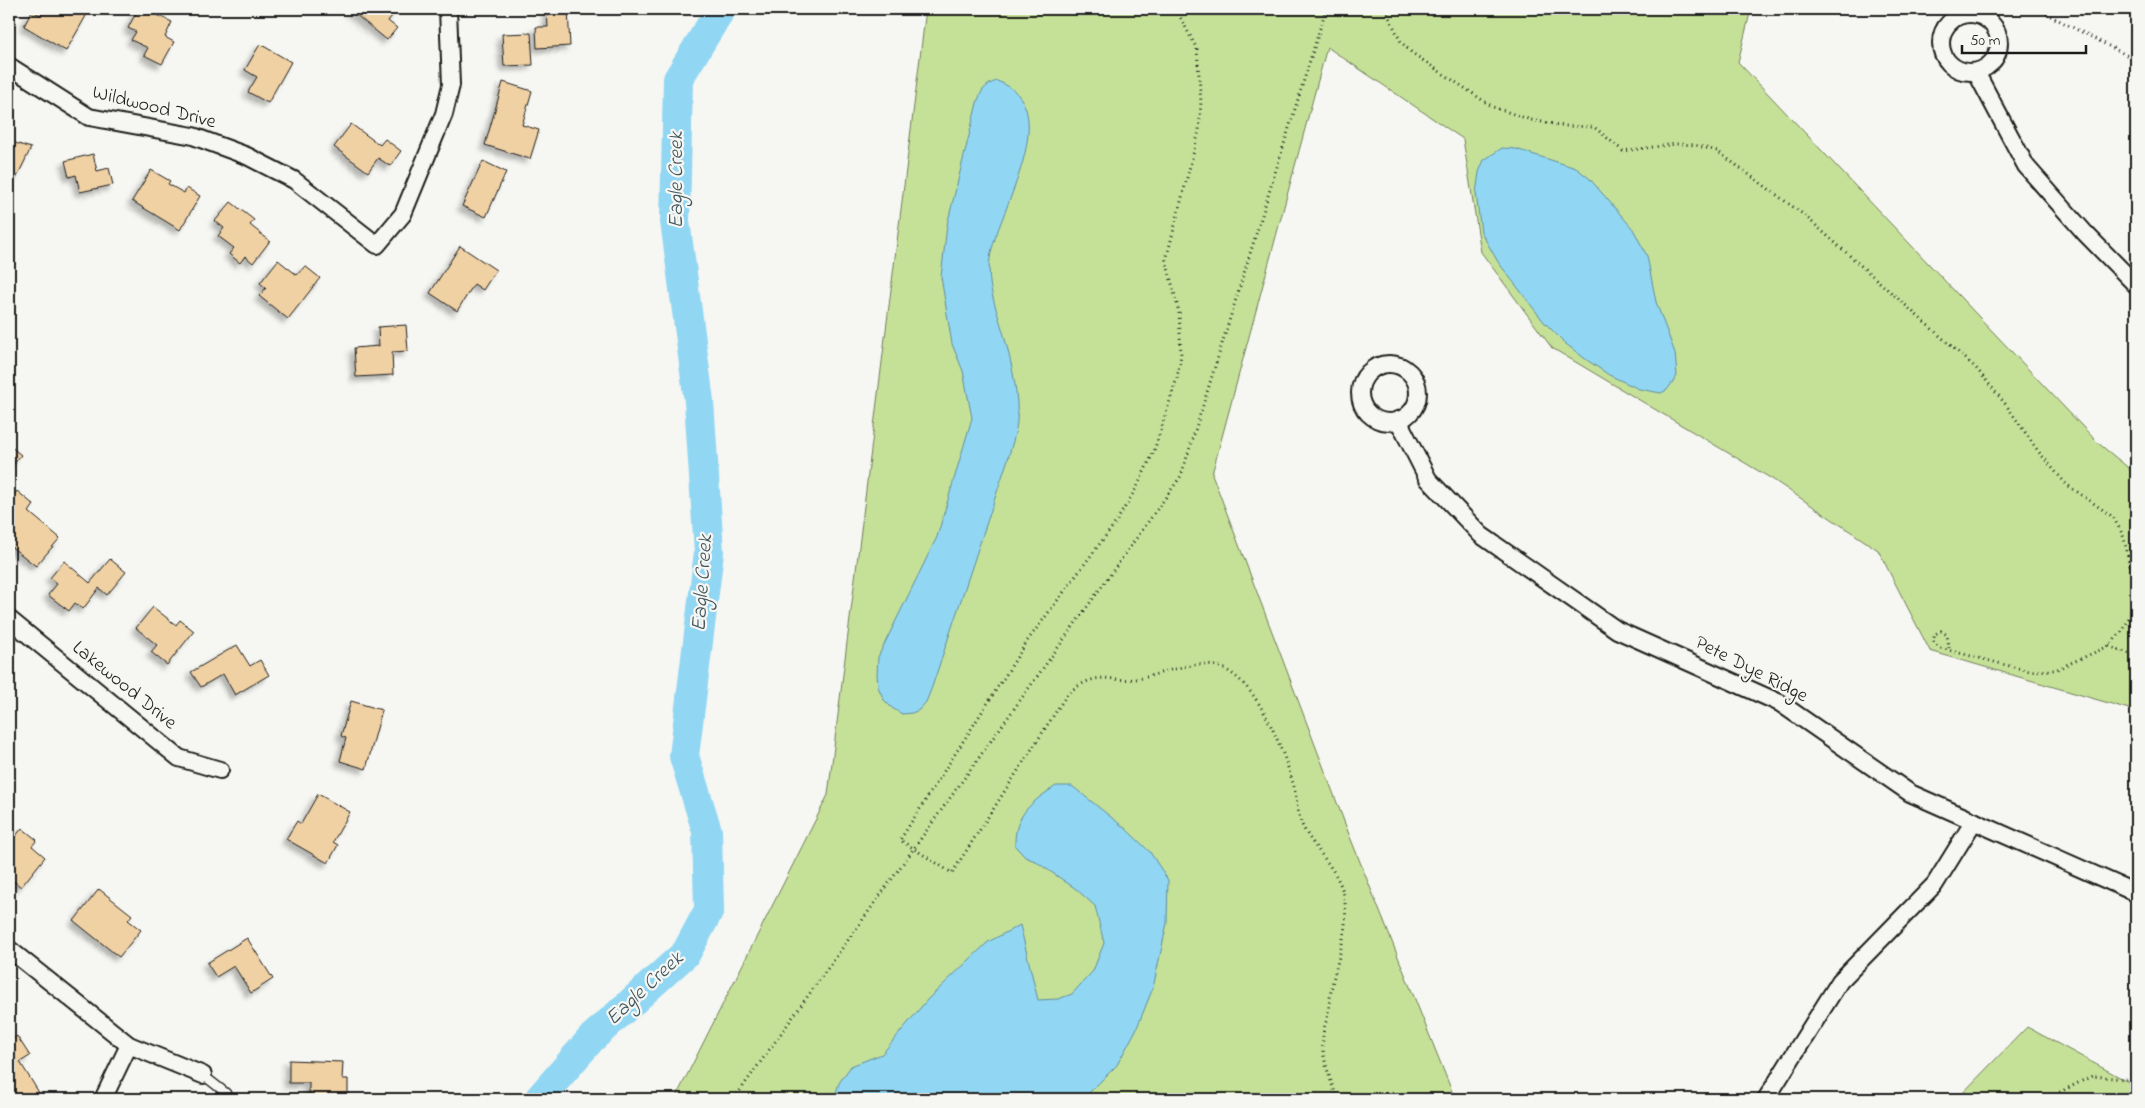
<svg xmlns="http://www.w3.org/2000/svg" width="2145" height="1108" font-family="'Indie Flower',sans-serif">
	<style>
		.green { fill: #c5e198; stroke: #707e5a }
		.water { fill: #91d7f3; stroke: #628c9d }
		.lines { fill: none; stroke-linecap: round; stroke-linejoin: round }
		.river { stroke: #91d7f3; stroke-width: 30 }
		.building { fill: #f0d1a3; stroke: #1c1c1c; filter: url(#shadow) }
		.lane-casing { stroke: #1c1c1c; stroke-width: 11 }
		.street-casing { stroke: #1c1c1c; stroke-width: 20 }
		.path { stroke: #1c1c1c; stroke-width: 3; stroke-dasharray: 1 4; stroke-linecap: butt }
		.lane { stroke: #f6f6f2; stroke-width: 8 }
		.street { stroke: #f6f6f2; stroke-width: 16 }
		.labels { text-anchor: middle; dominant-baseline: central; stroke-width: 4.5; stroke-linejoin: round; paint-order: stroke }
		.street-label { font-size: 20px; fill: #1c1c1c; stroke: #f6f6f2 }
		.water-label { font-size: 21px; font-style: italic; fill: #3f545c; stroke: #f6f6f2 }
	</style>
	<defs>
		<filter id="shadow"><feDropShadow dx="-4.5" dy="4.5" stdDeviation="2.5" flood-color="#0004"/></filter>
	</defs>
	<rect width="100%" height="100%" fill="#f6f6f2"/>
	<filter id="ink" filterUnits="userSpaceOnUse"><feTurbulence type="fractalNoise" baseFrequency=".02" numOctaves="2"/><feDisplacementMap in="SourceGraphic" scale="10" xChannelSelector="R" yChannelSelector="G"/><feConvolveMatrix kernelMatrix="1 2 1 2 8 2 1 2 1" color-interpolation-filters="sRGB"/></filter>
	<g filter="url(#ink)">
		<g class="green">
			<path d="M 926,9 L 1751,9 L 1738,62 L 2098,443 L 2136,474 L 2136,711 L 1930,651 L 1878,550 L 1772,479 L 1552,348 L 1481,252 L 1463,139 L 1327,47 L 1212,474 L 1350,837 L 1455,1099 L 675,1099 L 828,795 Z"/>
			<path d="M 2027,1027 L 2136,1086 L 2136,1099 L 1957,1099 Z"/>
		</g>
		<g class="water">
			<path d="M 997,81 C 1068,106 997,212 990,258 C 986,287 998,312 1005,339 C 1012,365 1019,396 1017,422 C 1016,434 1011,447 1008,459 L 932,687 L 926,702 L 919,710 L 912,713 L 902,714 L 892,708 L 884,700 L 878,687 L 877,674 L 878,657 L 937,537 L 972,418 L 963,371 L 952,344 L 941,277 L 947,225 L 977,103 C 981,91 984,85 997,81 Z"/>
			<path d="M 1502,148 L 1516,149 L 1576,168 L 1589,178 L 1633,229 L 1647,256 L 1656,302 L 1675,353 L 1677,376 L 1667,390 L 1661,393 L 1639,389 L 1609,375 L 1584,358 L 1566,344 L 1544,322 L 1498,262 L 1481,232 L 1476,193 L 1479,172 L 1484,160 Z"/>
			<path d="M 1056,786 L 1072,786 L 1126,829 L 1150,852 L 1168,880 L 1167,923 L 1153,988 L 1136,1030 L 1117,1065 L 1083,1099 L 834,1099 L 839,1083 L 851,1066 L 882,1054 L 927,1000 L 988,942 L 1020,925 L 1038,1000 L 1058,999 L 1072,994 L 1093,971 L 1104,943 L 1095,906 L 1076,889 L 1035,861 L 1025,857 L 1015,846 C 1014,815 1031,802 1056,786 Z"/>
		</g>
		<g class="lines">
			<path class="river" d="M 539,1099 L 592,1038 L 686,953 L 709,910 L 707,831 L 684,756 L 709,552 L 699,401 L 675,221 L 678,79 L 721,9"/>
		</g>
		<g class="building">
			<path d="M 45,9 L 56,9 L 63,13 L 65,9 L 83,9 L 81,12 L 86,16 L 66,51 L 24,26 L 32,11 L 41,15 Z"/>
			<path d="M 138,9 L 144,9 L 172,22 L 165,37 L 174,42 L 162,64 L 144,55 L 148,48 L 131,40 L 136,32 L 128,28 Z"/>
			<path d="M 349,9 L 393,9 L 396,11 L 388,21 L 397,28 L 387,40 Z"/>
			<path d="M 547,9 L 568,9 L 570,46 L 537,48 L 536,27 L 548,27 Z"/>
			<path d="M 531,33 L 533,65 L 504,66 L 502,34 Z"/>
			<path d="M 260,44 L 291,62 L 268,103 L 248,92 L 257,77 L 245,70 Z"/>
			<path d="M 503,82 L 532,91 L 522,125 L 539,130 L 530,159 L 485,145 Z"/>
			<path d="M 351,124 L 380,145 L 385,139 L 401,151 L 390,166 L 378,158 L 368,172 L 334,147 Z"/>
			<path d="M 9,141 L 31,148 L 16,179 L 9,175 Z"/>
			<path d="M 93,154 L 97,171 L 109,168 L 113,185 L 80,192 L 76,175 L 69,177 L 65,161 Z"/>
			<path d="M 483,161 L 506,172 L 486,217 L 462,206 Z"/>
			<path d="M 151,170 L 170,181 L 168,184 L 184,193 L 187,188 L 200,196 L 180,230 L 132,201 Z"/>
			<path d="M 231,202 L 254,220 L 250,225 L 270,241 L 253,263 L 245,256 L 240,263 L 229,254 L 234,248 L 218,236 L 224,228 L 215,221 Z"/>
			<path d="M 460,246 L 496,270 L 483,290 L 474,284 L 457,311 L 430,293 Z"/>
			<path d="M 278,260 L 297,275 L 305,266 L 320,278 L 288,319 L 259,296 L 266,288 L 260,283 Z"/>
			<path d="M 406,325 L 408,351 L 392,352 L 393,375 L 356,377 L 354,348 L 379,346 L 378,327 Z"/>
			<path d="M 9,445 L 21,455 L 9,470 Z"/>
			<path d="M 17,491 L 34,505 L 29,512 L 60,538 L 36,566 L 9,545 L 13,540 L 9,537 L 9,501 Z"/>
			<path d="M 110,559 L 126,572 L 107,595 L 99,588 L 83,609 L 75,603 L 69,611 L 48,595 L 57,584 L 50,578 L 64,561 L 90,583 Z"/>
			<path d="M 153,607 L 176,625 L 180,620 L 194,631 L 167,665 L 151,652 L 157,645 L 136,628 Z"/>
			<path d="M 237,645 L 250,666 L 260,660 L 269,675 L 235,695 L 223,674 L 201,687 L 191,672 Z"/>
			<path d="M 351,701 L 382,710 L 366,769 L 340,761 L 346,738 L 341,736 Z"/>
			<path d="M 318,794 L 350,812 L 333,842 L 338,845 L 328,863 L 286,839 L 297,821 L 301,824 Z"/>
			<path d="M 22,828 L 37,840 L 32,846 L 45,857 L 21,887 L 9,877 L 9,832 L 15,837 Z"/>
			<path d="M 99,889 L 132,915 L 128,920 L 141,930 L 119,957 L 74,921 Z"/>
			<path d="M 247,938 L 273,979 L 251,993 L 234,966 L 216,977 L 207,963 Z"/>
			<path d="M 17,1036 L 30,1056 L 20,1062 L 43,1099 L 9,1099 L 9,1042 Z"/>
			<path d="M 289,1060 L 343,1062 L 342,1079 L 348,1079 L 348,1099 L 309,1099 L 309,1083 L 289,1083 Z"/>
		</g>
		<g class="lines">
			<defs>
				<path id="lane" d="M 203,1075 L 226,1093"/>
				<g id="street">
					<circle cx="1970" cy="43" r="29"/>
					<path d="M 9,66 L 89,117 L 193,136 L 247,156 L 294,180 L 377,245 L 403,214 L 444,114 L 451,85 L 448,9"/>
					<path d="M 1976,72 L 2026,166 L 2085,233 L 2136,285"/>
					<circle cx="1389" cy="393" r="29"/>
					<path d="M 1398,420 L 1428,479 L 1481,535 L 1617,630 L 1780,703 L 1910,793 L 2136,893"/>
					<path d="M 9,619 L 179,758 L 220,770"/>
					<path d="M 9,949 L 129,1045 L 203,1075"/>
					<path d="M 103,1099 L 129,1045"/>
					<path d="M 1766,1099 L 1840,981 L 1935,884 L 1974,821"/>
				</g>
			</defs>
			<use href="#lane" class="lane-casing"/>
			<use href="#street" class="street-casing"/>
			<g class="path">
				<path d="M 1176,9 L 1197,49 L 1201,102 L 1199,131 L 1166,260 L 1179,312 L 1181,355 L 1177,378 L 1154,451 L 1137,487 L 1116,522 L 1028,640 L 900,840 L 952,873 L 1068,693 C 1103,666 1110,686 1146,677 C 1165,672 1186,664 1206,664 C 1253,666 1281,745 1293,783 C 1297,797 1297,814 1303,827 C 1316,852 1343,874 1345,903 C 1348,931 1338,958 1332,985 C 1330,996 1329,1007 1327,1019 C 1325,1025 1323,1031 1323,1037 C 1321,1057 1330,1077 1336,1096"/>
				<path d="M 1385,9 L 1401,42 L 1412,53 L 1493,107 L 1531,120 L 1564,126 L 1594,127 L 1623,151 L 1676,144 L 1695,145 L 1717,151 L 1804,215 L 1976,368 L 2007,406 L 2038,451 L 2066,484 L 2113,517 L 2123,535 L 2135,586 L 2133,609 L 2124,629 L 2109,646 L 2055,670 L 2029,671 L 1940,648 L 1933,641 L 1935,634 L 1941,631 L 1947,635 L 1949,648"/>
				<path d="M 2037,9 L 2136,60"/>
				<path d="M 2109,646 L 2136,656"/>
				<path d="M 734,1099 L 1181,476 L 1326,9"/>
				<path d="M 2046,1099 L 2092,1076 L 2136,1080"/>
			</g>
			<use href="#lane" class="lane"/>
			<use href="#street" class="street"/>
		</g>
	</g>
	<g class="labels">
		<g class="street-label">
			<text transform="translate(154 108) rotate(14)">Wildwood Drive</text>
			<text transform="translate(1751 670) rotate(27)">Pete Dye Ridge</text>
			<text transform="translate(124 686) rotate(39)">Lakewood Drive</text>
		</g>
		<g class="water-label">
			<text transform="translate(677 180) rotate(-90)">Eagle Creek</text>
			<text transform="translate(703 583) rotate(-86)">Eagle Creek</text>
			<text transform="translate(645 989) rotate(-43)">Eagle Creek</text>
		</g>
	</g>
	<rect width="2145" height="1108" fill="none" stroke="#f6f6f2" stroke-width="30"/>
	<rect x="15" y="15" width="2115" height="1078" fill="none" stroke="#1c1c1c" stroke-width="2" filter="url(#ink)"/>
	<path d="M1962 45v8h124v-8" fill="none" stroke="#1c1c1c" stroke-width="2.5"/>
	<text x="1970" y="45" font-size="15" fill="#1c1c1c" stroke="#f6f6f2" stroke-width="4" paint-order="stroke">50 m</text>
</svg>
